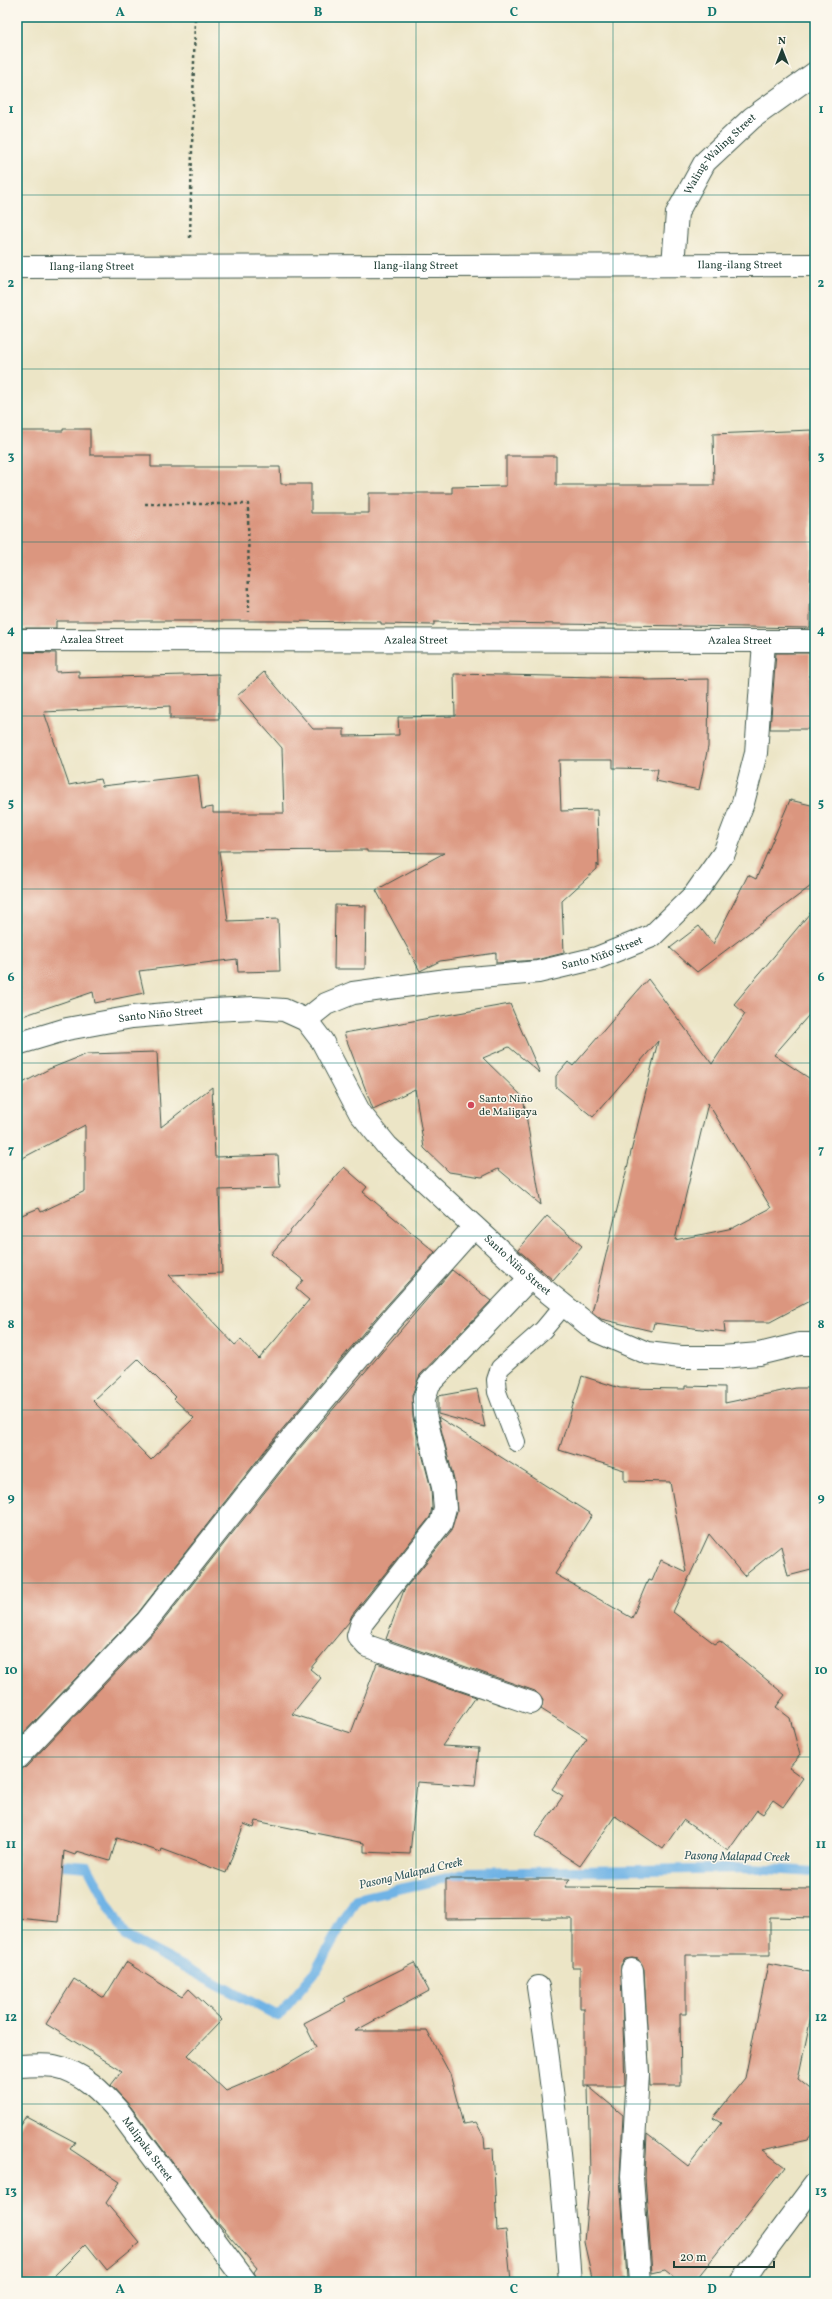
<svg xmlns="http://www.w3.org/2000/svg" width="832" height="2299" font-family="Vollkorn,serif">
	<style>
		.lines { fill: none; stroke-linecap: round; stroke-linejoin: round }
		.stream { stroke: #70b3e5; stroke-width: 10 }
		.building { fill: #db967f; fill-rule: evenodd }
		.lane-casing { stroke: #3e564a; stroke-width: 20 }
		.street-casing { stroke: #3e564a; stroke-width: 24 }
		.secondary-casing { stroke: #3e564a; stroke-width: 24 }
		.path { stroke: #3e564a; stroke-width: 2.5; stroke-dasharray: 3 3; stroke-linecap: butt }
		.lane { stroke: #fff; stroke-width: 18 }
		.street { stroke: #fff; stroke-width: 22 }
		.secondary { stroke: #fff; stroke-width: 22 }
		.grid { fill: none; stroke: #0f766e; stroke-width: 1; stroke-opacity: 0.55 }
		.poi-dot { fill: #d1495b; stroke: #fbf7ec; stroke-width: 1.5 }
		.labels { text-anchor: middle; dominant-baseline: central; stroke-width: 3; stroke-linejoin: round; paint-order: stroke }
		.street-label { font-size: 11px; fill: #1f3d34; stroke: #fbf7ec }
		.poi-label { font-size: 11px; fill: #1f3d34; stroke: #fbf7ec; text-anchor: start }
		.water-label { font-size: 12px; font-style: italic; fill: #335a60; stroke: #fbf7ec }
		.neatline { fill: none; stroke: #0f766e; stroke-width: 1.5 }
		.grid-label { font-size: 13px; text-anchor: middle; font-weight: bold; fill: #0f766e }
	</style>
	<rect width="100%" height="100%" fill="#fbf7ec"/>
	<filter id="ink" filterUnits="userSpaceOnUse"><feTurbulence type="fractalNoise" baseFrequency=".025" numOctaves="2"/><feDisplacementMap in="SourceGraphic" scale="8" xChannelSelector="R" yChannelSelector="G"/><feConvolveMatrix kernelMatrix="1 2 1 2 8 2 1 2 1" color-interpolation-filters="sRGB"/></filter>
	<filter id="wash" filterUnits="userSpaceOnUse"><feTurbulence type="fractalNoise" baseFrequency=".012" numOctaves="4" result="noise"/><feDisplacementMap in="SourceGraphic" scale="16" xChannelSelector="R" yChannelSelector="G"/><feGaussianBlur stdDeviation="0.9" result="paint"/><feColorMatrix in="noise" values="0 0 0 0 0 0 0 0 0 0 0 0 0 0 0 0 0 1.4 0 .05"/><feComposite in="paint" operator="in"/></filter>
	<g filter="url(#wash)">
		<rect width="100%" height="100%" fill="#ece5c6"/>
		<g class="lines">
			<path class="stream" d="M 50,1864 L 88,1867 L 125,1936 L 278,2016 L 315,1972 L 356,1899 L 468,1873 L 751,1868 L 815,1872"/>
		</g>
		<g id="blocks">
			<g class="building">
				<path d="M 63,429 L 90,429 L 90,455 L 151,455 L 151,467 L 280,467 L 281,484 L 311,484 L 311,513 L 369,513 L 369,493 L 452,493 L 452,487 L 506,486 L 506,456 L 556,456 L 556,485 L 714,485 L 713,434 L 812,430 L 810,628 L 434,622 L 434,625 L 381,624 L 381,622 L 273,621 L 56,621 L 56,628 L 18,628 L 17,431 L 63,431 Z"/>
				<path d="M 17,652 L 56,653 L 56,672 L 79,671 L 79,678 L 219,674 L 219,719 L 170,719 L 170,706 L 44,712 L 69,785 L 100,779 L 102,786 L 198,775 L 202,809 L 213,807 L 213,813 L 284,813 L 282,748 L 237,696 L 264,672 L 313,729 L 344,729 L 344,736 L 399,735 L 398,717 L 455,716 L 454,674 L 645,678 L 645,680 L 709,679 L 708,747 L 699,790 L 656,781 L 658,769 L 613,768 L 613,760 L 559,760 L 561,811 L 597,810 L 599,867 L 597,864 L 597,869 L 562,901 L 564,953 L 536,960 L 496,963 L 496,953 L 440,961 L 420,971 L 376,890 L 444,853 L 367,852 L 367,850 L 219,851 L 228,921 L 278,919 L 280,971 L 238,972 L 237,959 L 139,971 L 144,993 L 95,1003 L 93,992 L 17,1018 Z"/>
				<path d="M 776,653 L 810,653 L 810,677 L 815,678 L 815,729 L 770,729 Z"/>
				<path d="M 790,800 L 815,806 L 815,883 L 697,972 L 670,948 L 699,926 L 713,944 L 748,875 L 756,879 Z"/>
				<path d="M 335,905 L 366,906 L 365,969 L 334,969 Z"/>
				<path d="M 815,907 L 815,1008 L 774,1055 L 815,1082 L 815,1298 L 770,1322 L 724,1322 L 725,1332 L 654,1323 L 652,1331 L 601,1319 L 592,1312 L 658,1041 L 593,1117 L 556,1087 L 556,1076 L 568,1062 L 573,1066 L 648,979 L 712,1064 L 745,1014 L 734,1004 ZM 708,1103 L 771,1208 L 733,1228 L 675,1240 Z"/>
				<path d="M 510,1004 L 540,1073 L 509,1047 L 483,1058 L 523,1097 L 541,1205 L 498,1169 L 482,1177 L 449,1172 L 424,1148 L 415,1089 L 373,1109 L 344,1033 Z"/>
				<path d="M 157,1052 L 161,1127 L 212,1087 L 215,1157 L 278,1155 L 280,1188 L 219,1190 L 222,1273 L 169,1275 L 235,1345 L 241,1340 L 259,1359 L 309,1300 L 296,1289 L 303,1280 L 271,1254 L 344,1167 L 367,1187 L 363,1192 L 435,1252 L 380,1313 L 274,1439 L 138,1613 L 17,1740 L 17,1217 L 39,1208 L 41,1212 L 85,1191 L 85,1125 L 17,1161 L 17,1086 L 49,1069 L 87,1054 ZM 138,1359 L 176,1397 L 174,1399 L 194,1418 L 151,1460 L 93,1401 Z"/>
				<path d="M 547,1216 L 582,1246 L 553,1280 L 518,1250 Z"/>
				<path d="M 452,1270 L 491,1301 L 420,1375 L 412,1395 L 413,1418 L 431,1489 L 432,1507 L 430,1517 L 352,1615 L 349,1622 L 310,1669 L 321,1678 L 292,1714 L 351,1733 L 377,1663 L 476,1697 L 442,1746 L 479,1748 L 475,1786 L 417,1782 L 410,1854 L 364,1852 L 364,1843 L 256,1821 L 254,1828 L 244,1824 L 226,1873 L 162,1849 L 161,1852 L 117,1838 L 110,1861 L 77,1851 L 75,1855 L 64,1851 L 58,1922 L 17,1918 L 17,1770 L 26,1767 L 157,1629 L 294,1455 Z"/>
				<path d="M 582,1376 L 620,1388 L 685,1389 L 685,1386 L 725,1387 L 725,1403 L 796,1388 L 815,1388 L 815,1569 L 788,1576 L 781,1546 L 744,1576 L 709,1534 L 673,1612 L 715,1644 L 720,1641 L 785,1695 L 776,1707 L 790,1718 L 800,1755 L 789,1768 L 803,1778 L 783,1807 L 773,1800 L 763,1814 L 757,1810 L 728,1851 L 683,1820 L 663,1849 L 615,1816 L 580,1866 L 535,1836 L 563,1796 L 552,1789 L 587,1738 L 541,1709 L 543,1700 L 535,1691 L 386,1639 L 404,1590 L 451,1531 L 457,1511 L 455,1484 L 438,1417 L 592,1515 L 555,1574 L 632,1618 L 648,1580 L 652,1581 L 661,1560 L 686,1572 L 670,1482 L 624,1481 L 624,1470 L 559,1450 Z"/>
				<path d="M 477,1389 L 485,1427 L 438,1414 L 438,1396 Z"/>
				<path d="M 446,1879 L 570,1879 L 565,1887 L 815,1889 L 815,1918 L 770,1917 L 770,1955 L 686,1955 L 686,2014 L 680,2014 L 681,2086 L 650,2086 L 644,1969 L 638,1959 L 632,1958 L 625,1959 L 621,1965 L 625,2086 L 588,2086 L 623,2115 L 620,2178 L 627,2278 L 609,2282 L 593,2282 L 584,2242 L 590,2174 L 588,2086 L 584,2086 L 584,2008 L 580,2008 L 580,1967 L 572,1967 L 572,1919 L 563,1919 L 563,1918 L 446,1919 Z"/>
				<path d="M 126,1962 L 182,1997 L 189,1989 L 222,2020 L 188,2055 L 226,2091 L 278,2069 L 316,2047 L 304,2023 L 346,2001 L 344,1998 L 414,1963 L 429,1991 L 355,2031 L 427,2031 L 450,2074 L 463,2124 L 476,2122 L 484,2137 L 485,2149 L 493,2148 L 497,2231 L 506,2230 L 511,2282 L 258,2282 L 254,2272 L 257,2268 L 217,2222 L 131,2107 L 111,2085 L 122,2071 L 46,2024 L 74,1979 L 104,1998 Z"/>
				<path d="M 768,1964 L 815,1973 L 815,1998 L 798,2079 L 815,2093 L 815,2131 L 807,2140 L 762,2150 L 785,2167 L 694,2282 L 680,2282 L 665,2270 L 652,2273 L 645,2177 L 647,2134 L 688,2166 L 721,2123 L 713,2118 L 745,2078 Z"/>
				<path d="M 26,2116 L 75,2142 L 70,2149 L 120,2182 L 106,2203 L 140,2243 L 107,2270 L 86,2244 L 48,2282 L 17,2282 L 17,2130 Z"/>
			</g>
		</g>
	</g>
	<g filter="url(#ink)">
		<use href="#blocks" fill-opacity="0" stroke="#3e564a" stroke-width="1"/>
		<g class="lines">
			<defs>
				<path id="lane" d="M 516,1442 L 497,1392 L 496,1380 L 500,1368 L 543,1330 L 564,1305"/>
				<g id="street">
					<path id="s1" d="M 673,265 L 677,213 L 705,162 L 752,118 L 815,73"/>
					<path id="s2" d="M 17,267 L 815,265"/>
					<path id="s3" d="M 17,640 L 815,641"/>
					<path id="s4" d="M 306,1020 L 326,1004 L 353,993 L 447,980 L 538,972 L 597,958 L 652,936 L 695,894 L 724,853 L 743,803 L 756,753 L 764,642"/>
					<path d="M 530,1278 L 429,1384 L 424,1399 L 425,1415 L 443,1487 L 445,1508 L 441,1523 L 362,1623 L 358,1636 L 367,1646 L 531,1703"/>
					<path d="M 17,1758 L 147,1621 L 284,1447 L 390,1321 L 474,1227"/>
					<path d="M 632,1970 L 638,2074 L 632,2177 L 640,2282"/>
					<path d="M 538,1987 C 553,2085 563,2183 570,2282"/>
					<path id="s5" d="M 17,2066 C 29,2066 43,2064 54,2066 C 82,2071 103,2093 121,2114 L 246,2282"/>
				</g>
				<g id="secondary">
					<path id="s6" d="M 17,1044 L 67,1029 L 132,1017 L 213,1010 L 254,1008 L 284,1010 L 306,1020 L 322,1041 L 360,1113 L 387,1146 L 530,1278 L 596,1331 L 647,1353 L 681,1357 L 722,1357 L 759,1354 L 800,1344 L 815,1344"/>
					<path d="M 742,2282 L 815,2184"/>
				</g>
			</defs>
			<use href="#lane" class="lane-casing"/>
			<use href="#street" class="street-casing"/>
			<use href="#secondary" class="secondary-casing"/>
			<g class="path">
				<path d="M 190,238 L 195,17"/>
				<path d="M 145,504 L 248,504 L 249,612"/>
			</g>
			<use href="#lane" class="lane"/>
			<use href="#street" class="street"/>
			<use href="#secondary" class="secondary"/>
		</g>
	</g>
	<path class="grid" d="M 219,17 L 219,2282M 416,17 L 416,2282M 613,17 L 613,2282M 17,195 L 815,195M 17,369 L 815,369M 17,542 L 815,542M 17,716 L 815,716M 17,889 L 815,889M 17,1063 L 815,1063M 17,1236 L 815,1236M 17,1410 L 815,1410M 17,1583 L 815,1583M 17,1757 L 815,1757M 17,1930 L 815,1930M 17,2104 L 815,2104"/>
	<circle class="poi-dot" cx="471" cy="1105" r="4"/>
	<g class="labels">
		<g class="street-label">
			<text stroke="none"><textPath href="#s1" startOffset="126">Waling-Waling Street</textPath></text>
			<text stroke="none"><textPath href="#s2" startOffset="723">Ilang-ilang Street</textPath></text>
			<text stroke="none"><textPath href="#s2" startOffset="75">Ilang-ilang Street</textPath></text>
			<text stroke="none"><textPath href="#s2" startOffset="399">Ilang-ilang Street</textPath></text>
			<text stroke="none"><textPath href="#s3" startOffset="75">Azalea Street</textPath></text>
			<text stroke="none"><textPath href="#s3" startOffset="399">Azalea Street</textPath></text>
			<text stroke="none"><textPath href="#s3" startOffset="723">Azalea Street</textPath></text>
			<text stroke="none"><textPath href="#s4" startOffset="308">Santo Niño Street</textPath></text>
			<text stroke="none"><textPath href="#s6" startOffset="147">Santo Niño Street</textPath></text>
			<text stroke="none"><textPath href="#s6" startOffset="622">Santo Niño Street</textPath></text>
			<text stroke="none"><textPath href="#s5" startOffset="165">Malipaka Street</textPath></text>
		</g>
		<g class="poi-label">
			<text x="479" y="1099">Santo Niño<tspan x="479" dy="13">de Maligaya</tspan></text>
		</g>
		<g class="water-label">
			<text transform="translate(737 1857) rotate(1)">Pasong Malapad Creek</text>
			<text transform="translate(411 1874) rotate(-13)">Pasong Malapad Creek</text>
		</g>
	</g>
	<rect width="832" height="2299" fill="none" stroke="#fbf7ec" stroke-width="44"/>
	<g transform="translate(782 50)" stroke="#fbf7ec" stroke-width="3" paint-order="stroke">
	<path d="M0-3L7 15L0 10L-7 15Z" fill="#1f3d34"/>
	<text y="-6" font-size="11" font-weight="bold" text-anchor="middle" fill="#1f3d34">N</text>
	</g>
	<path d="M674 2261v6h100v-6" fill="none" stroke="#1f3d34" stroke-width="2"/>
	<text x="680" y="2261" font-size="12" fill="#1f3d34" stroke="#fbf7ec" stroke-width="3" paint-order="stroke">20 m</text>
	<rect x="22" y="22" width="788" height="2255" class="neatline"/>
	<g class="grid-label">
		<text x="120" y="16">A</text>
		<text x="318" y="16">B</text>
		<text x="514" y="16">C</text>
		<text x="712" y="16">D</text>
		<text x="11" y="113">1</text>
		<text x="821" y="113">1</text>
		<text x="11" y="287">2</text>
		<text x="821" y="287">2</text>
		<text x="11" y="460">3</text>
		<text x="821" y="460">3</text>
		<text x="11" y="634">4</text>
		<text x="821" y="634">4</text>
		<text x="11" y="807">5</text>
		<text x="821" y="807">5</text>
		<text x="11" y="981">6</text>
		<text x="821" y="981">6</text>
		<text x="11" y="1154">7</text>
		<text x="821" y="1154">7</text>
		<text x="11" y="1328">8</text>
		<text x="821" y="1328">8</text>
		<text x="11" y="1501">9</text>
		<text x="821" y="1501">9</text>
		<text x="11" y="1674">10</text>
		<text x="821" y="1674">10</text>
		<text x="11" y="1848">11</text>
		<text x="821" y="1848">11</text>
		<text x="11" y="2021">12</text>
		<text x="821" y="2021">12</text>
		<text x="11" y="2195">13</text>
		<text x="821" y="2195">13</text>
		<text x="120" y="2293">A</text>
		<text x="318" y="2293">B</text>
		<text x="514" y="2293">C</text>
		<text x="712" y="2293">D</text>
	</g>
</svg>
